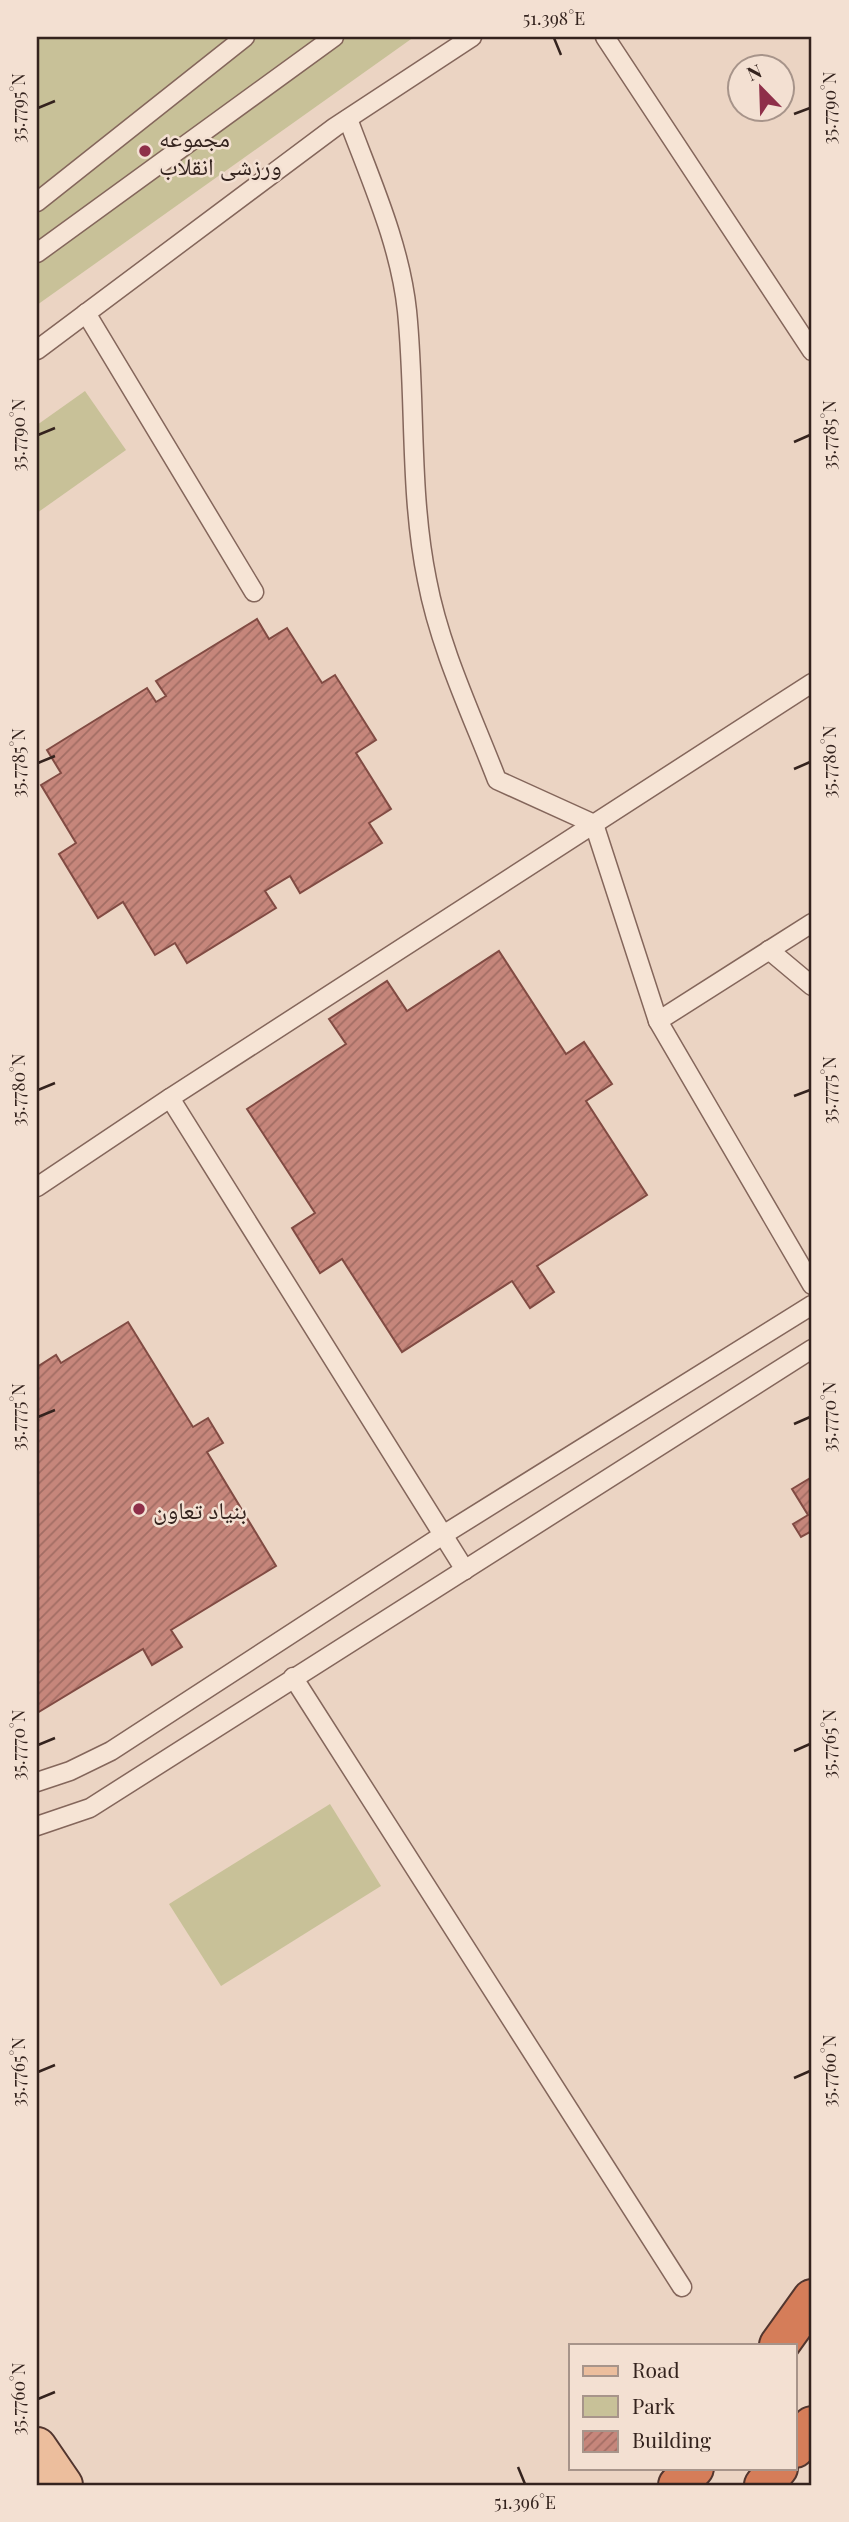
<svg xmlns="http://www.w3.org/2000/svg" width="849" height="2522" font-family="'Playfair Display','Noto Naskh Arabic',serif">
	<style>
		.green { fill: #c8c198 }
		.building { fill: url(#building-hatch); stroke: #814b43; stroke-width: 2 }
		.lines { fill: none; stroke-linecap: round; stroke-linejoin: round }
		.lane-casing { stroke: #84665b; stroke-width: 21 }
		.primary-casing { stroke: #52362f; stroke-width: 42 }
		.highway-casing { stroke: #52362f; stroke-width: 42 }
		.lane { stroke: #f6e4d5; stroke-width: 18 }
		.primary { stroke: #ecbe9d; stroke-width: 38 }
		.highway { stroke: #d57d59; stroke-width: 38 }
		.ticks { fill: none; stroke: #34231e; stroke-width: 2.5 }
		.poi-dot { fill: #8e2f49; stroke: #f3e0d2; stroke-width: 2.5 }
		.labels { text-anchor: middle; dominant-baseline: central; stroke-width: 5; stroke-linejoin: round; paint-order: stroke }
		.poi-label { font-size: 24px; fill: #34231e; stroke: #f3e0d2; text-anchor: start }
		.neatline { fill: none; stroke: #34231e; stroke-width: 2.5 }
		.ticks-label { font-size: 18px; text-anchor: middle; fill: #34231e }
	</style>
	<defs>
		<pattern id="building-hatch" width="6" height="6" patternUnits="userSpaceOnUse" patternTransform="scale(1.75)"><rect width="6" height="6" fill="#c6867b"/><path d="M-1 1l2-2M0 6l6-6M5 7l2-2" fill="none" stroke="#a26d64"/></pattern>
	</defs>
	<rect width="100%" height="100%" fill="#ebd4c3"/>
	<g class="green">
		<path d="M 37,37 L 414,37 L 37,305 Z"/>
		<path d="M 85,391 L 126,450 L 37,513 L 37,425 Z"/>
		<path d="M 330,1804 L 381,1886 L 221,1986 L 169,1904 Z"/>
	</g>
	<g class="building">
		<path d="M 257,619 L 269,639 L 287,628 L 322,683 L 335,675 L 376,740 L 356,753 L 391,809 L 369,823 L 382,843 L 300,893 L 290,876 L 265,891 L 276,908 L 187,963 L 175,943 L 155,955 L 123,902 L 98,918 L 59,854 L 76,843 L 41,785 L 61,773 L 47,750 L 147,688 L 156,702 L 166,696 L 156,681 Z"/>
		<path d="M 499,951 L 566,1054 L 584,1042 L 612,1084 L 586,1101 L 647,1195 L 537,1266 L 554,1292 L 530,1308 L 512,1281 L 402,1352 L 342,1259 L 320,1273 L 292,1228 L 315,1213 L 247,1109 L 346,1044 L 329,1019 L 387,981 L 407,1011 Z"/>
		<path d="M 128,1322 L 193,1427 L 208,1418 L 223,1443 L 207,1452 L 276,1566 L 171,1630 L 182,1647 L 152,1665 L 143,1649 L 37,1713 L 37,1367 L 56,1355 L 61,1363 Z"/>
		<path d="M 812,1477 L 812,1531 L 801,1537 L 793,1524 L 808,1515 L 792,1489 Z"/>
	</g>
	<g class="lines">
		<defs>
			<g id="lane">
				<path d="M 605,37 L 812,351"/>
				<path d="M 348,119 C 371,181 400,244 407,311 C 416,400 409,492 427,580 C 440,649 472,715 497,780 L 594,824 L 658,1021 L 812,1285"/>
				<path d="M 37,202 L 245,37"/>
				<path d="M 37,253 L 334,37"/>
				<path d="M 86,313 L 254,592"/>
				<path d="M 37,350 L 335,127 L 472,37"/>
				<path d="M 769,950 L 812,986"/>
				<path d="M 658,1021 L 812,923"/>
				<path d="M 37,1187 L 170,1098"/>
				<path d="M 465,1570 L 170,1098 L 812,683"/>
				<path d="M 293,1677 L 682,2287"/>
				<path d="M 37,1782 L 70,1771 L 111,1751 L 443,1535 L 812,1305"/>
				<path d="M 37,1826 L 90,1808 L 812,1349"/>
			</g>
			<path id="primary" d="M 37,2447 L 63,2485"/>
			<g id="highway">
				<path d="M 779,2345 L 812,2299"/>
				<path d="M 795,2448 L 812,2426"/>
				<path d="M 678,2485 L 694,2468"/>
				<path d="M 764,2485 L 778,2468"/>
			</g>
		</defs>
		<use href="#lane" class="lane-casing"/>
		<use href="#primary" class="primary-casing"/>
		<use href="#highway" class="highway-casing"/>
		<use href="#lane" class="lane"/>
		<use href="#primary" class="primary"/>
		<use href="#highway" class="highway"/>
	</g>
	<path class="ticks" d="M 554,38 L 561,55M 38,108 L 55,101M 794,114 L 810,108M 38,435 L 55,428M 794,442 L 810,435M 38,763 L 55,756M 794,769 L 810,762M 38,1090 L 55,1083M 794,1096 L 810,1090M 38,1417 L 55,1410M 794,1424 L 810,1417M 38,1745 L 55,1738M 794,1751 L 810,1744M 38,2072 L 55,2065M 794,2078 L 810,2071M 38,2399 L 55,2392M 518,2467 L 525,2484"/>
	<g class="poi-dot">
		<circle cx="145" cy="151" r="7"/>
		<circle cx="139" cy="1509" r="7"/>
	</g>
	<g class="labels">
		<g class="poi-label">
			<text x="159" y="137">مجموعه<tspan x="159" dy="28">ورزشی انقلاب</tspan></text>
			<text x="153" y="1509">بنیاد تعاون</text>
		</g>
	</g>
	<rect width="849" height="2522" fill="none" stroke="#f3e0d2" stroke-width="77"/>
	<rect x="569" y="2344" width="228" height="126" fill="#f3e0d2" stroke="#a7948a" stroke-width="2"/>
	<rect x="583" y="2366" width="35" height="10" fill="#ecbe9d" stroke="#a7948a" stroke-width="2"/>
	<text x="632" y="2378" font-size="21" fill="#34231e">Road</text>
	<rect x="583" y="2396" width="35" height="21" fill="#c8c198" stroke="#a7948a" stroke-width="2"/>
	<text x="632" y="2414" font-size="21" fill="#34231e">Park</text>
	<rect x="583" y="2431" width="35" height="21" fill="url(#building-hatch)" stroke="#a7948a" stroke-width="2"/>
	<text x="632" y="2448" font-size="21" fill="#34231e">Building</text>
	<g transform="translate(761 88) rotate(337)"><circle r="33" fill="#f3e0d2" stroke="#a7948a" stroke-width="2"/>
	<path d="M0-5L12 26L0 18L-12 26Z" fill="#8e2f49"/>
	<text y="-10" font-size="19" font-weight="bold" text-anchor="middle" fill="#34231e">N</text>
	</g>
	<rect x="38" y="38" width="772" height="2446" class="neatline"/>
	<g class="ticks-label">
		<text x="554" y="25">51.398°E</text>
		<text transform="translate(830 108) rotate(-90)" y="6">35.7790°N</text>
		<text transform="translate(19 108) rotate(-90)" y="6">35.7795°N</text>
		<text transform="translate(830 435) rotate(-90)" y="6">35.7785°N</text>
		<text transform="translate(19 435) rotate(-90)" y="6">35.7790°N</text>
		<text transform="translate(830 762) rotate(-90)" y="6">35.7780°N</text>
		<text transform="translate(19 763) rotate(-90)" y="6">35.7785°N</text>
		<text transform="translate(830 1090) rotate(-90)" y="6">35.7775°N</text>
		<text transform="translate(19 1090) rotate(-90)" y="6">35.7780°N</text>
		<text transform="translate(830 1417) rotate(-90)" y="6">35.7770°N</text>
		<text transform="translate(19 1417) rotate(-90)" y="6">35.7775°N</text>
		<text transform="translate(830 1744) rotate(-90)" y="6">35.7765°N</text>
		<text transform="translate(19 1745) rotate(-90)" y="6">35.7770°N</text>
		<text transform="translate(830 2071) rotate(-90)" y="6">35.7760°N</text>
		<text transform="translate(19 2072) rotate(-90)" y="6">35.7765°N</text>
		<text transform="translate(19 2399) rotate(-90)" y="6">35.7760°N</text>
		<text x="525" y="2509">51.396°E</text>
	</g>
</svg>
